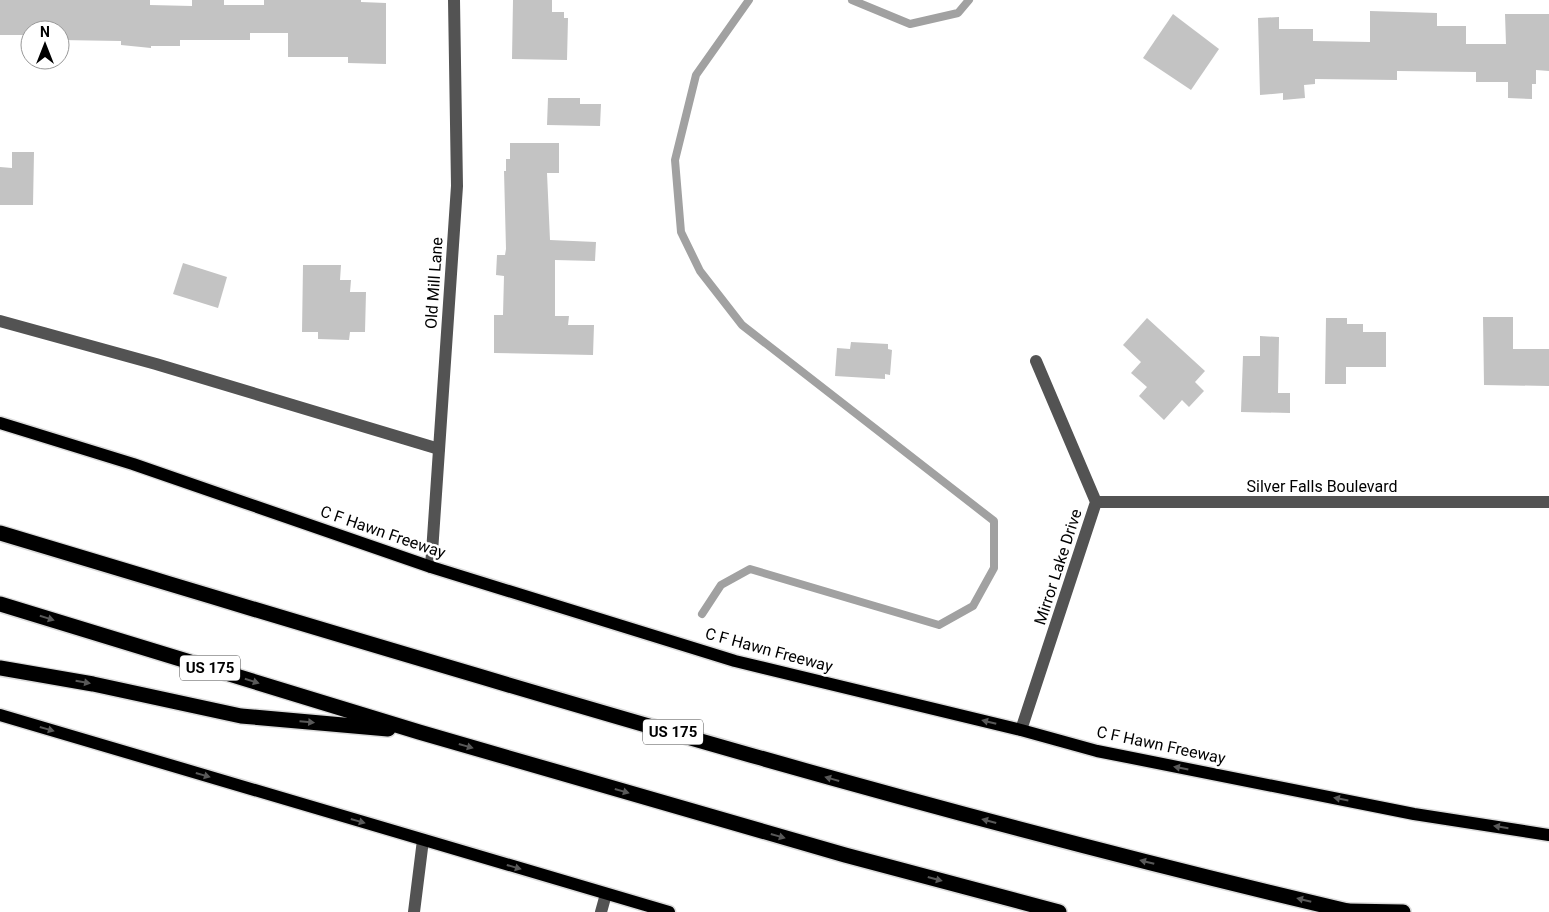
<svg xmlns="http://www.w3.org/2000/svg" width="1549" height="912" font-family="Roboto,sans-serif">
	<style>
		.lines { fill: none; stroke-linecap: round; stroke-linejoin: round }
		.stream { stroke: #a1a1a1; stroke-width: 8 }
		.building { fill: #c3c3c3 }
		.major-casing { stroke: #dbdbdb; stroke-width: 15 }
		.highway-casing { stroke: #dbdbdb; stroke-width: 18 }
		.minor { stroke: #535353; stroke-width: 12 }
		.major { stroke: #000; stroke-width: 12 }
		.highway { stroke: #000; stroke-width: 15 }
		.oneway { fill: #595959 }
		.labels { text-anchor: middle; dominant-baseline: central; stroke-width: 5; stroke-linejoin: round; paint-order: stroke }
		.shield { fill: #fff; stroke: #4c4c4c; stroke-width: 1 }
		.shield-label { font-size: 15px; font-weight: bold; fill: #000 }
		.street-label { font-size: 16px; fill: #000; stroke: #fff }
	</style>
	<rect width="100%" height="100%" fill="#fff"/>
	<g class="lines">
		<g class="stream">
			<path d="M 852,0 L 910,24 L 958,13 L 969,0"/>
			<path d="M 702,614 L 721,585 L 750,569 L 939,625 L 973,606 L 994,568 L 994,521 L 742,325 L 700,271 L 681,232 L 675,160 L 696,75 L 749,0"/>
		</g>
	</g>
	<g class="building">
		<path d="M 0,0 L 150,0 L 150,5 L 192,6 L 192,0 L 224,0 L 224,5 L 264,5 L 264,0 L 361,0 L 361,2 L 386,3 L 386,64 L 348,63 L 348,57 L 288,57 L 288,33 L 250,33 L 250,40 L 180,40 L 180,46 L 151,46 L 151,48 L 121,45 L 121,41 L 60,40 L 60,30 L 30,30 L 30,35 L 0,35 Z"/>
		<path d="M 513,0 L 552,0 L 552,12 L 564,12 L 564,18 L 568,18 L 567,60 L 512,59 Z"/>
		<path d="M 1370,11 L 1437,13 L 1437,26 L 1466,26 L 1466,44 L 1506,44 L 1505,14 L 1549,14 L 1549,71 L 1536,70 L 1536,84 L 1532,84 L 1532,99 L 1508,98 L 1508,82 L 1476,82 L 1476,72 L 1397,71 L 1397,80 L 1315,79 L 1315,84 L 1304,85 L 1305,98 L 1283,100 L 1283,93 L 1260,95 L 1258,18 L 1279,17 L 1279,29 L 1313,29 L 1313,41 L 1370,42 Z"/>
		<path d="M 1173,14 L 1219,49 L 1191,90 L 1143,58 Z"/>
		<path d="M 548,98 L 580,98 L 580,104 L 601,104 L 600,126 L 547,125 Z"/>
		<path d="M 510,143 L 559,143 L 559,173 L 547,173 L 550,240 L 596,242 L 595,261 L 555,260 L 555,316 L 569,316 L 568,325 L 594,325 L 593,355 L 494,353 L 494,315 L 503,315 L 504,276 L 496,275 L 497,255 L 505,255 L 506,249 L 504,171 L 506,171 L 506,159 L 510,159 Z"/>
		<path d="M 12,152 L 34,152 L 33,205 L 0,205 L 0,167 L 12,168 Z"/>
		<path d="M 183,263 L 227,277 L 218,308 L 173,294 Z"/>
		<path d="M 303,265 L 341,265 L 340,280 L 351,280 L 350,292 L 366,292 L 365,332 L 350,332 L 349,340 L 318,339 L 318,332 L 302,332 Z"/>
		<path d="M 1483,317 L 1513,317 L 1513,349 L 1549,349 L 1549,386 L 1484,385 Z"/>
		<path d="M 1147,318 L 1205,371 L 1195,382 L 1204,391 L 1189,407 L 1182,400 L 1164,420 L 1139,396 L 1147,387 L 1131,373 L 1141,362 L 1123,345 Z"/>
		<path d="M 1326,318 L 1347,318 L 1347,324 L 1363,324 L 1363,332 L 1386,332 L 1386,367 L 1346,367 L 1346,384 L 1325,384 Z"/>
		<path d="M 1260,336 L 1279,337 L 1278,393 L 1290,393 L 1290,413 L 1241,412 L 1243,356 L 1260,356 Z"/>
		<path d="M 851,342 L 888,344 L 888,349 L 892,350 L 890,375 L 885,374 L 885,379 L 835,376 L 837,348 L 850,349 Z"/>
	</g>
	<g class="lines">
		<defs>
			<g id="major">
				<path d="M 0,423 L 133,464 L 431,567 L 735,661 L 1021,730 L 1097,751 L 1414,814 L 1549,835"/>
				<path d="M 0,715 L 669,912"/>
			</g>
			<g id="highway">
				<path d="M 0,533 C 448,667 896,806 1352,912"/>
				<path d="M 0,604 L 419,732 L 845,855 L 1059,912"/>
				<path d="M 0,668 L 93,684 L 241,716 L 388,729"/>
				<path d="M 1347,911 L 1403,912"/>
			</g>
		</defs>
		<use href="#major" class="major-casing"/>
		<use href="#highway" class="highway-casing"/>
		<g class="minor">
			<path d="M 0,321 L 156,364 L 439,449"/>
			<path d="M 1096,502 L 1549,502"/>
			<path d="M 431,567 L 457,186 L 454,0"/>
			<path d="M 1021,730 L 1096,502 L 1036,361"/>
			<path d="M 414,912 L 423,840"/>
			<path d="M 601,912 L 606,894"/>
		</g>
		<use href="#major" class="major"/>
		<use href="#highway" class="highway"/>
	</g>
	<defs><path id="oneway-solid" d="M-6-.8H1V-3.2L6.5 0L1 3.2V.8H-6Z" transform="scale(1.25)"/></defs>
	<g class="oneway">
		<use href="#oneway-solid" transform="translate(47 618) rotate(17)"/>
		<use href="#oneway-solid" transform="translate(252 681) rotate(17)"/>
		<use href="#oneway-solid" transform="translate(83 682) rotate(10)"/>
		<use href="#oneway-solid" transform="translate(307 722) rotate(5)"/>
		<use href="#oneway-solid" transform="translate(989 722) rotate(-166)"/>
		<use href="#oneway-solid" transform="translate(47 729) rotate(16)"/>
		<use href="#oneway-solid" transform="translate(466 746) rotate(16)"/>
		<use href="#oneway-solid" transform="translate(1181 768) rotate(-169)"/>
		<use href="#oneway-solid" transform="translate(203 775) rotate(16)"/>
		<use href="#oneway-solid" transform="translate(832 779) rotate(-164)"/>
		<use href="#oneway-solid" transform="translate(622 791) rotate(16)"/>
		<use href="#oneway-solid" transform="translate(1341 799) rotate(-169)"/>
		<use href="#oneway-solid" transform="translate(358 821) rotate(16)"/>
		<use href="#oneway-solid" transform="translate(989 821) rotate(-165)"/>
		<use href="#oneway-solid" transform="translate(1501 827) rotate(-171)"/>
		<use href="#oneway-solid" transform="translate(778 836) rotate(16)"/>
		<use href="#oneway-solid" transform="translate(1147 862) rotate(-166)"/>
		<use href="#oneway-solid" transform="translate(514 867) rotate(16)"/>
		<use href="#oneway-solid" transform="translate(935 879) rotate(15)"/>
		<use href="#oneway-solid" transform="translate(1304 900) rotate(-166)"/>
	</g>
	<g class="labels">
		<g class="shield">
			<rect x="180" y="655.5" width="60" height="25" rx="4"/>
			<rect x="643" y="719.5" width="60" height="25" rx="4"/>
		</g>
		<g class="shield-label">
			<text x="210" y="668">US 175</text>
			<text x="673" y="732">US 175</text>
		</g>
		<g class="street-label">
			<text transform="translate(434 283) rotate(-86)">Old Mill Lane</text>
			<text x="1322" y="486">Silver Falls Boulevard</text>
			<text transform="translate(383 532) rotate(19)">C F Hawn Freeway</text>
			<text transform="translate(1058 567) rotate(-72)">Mirror Lake Drive</text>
			<text transform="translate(769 650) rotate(15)">C F Hawn Freeway</text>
			<text transform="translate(1161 745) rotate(12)">C F Hawn Freeway</text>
		</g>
	</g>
	<g transform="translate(45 45)"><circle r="24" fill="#ffffff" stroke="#999999"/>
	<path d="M0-4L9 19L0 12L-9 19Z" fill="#000000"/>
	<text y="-8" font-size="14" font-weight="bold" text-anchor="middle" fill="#000000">N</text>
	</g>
</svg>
